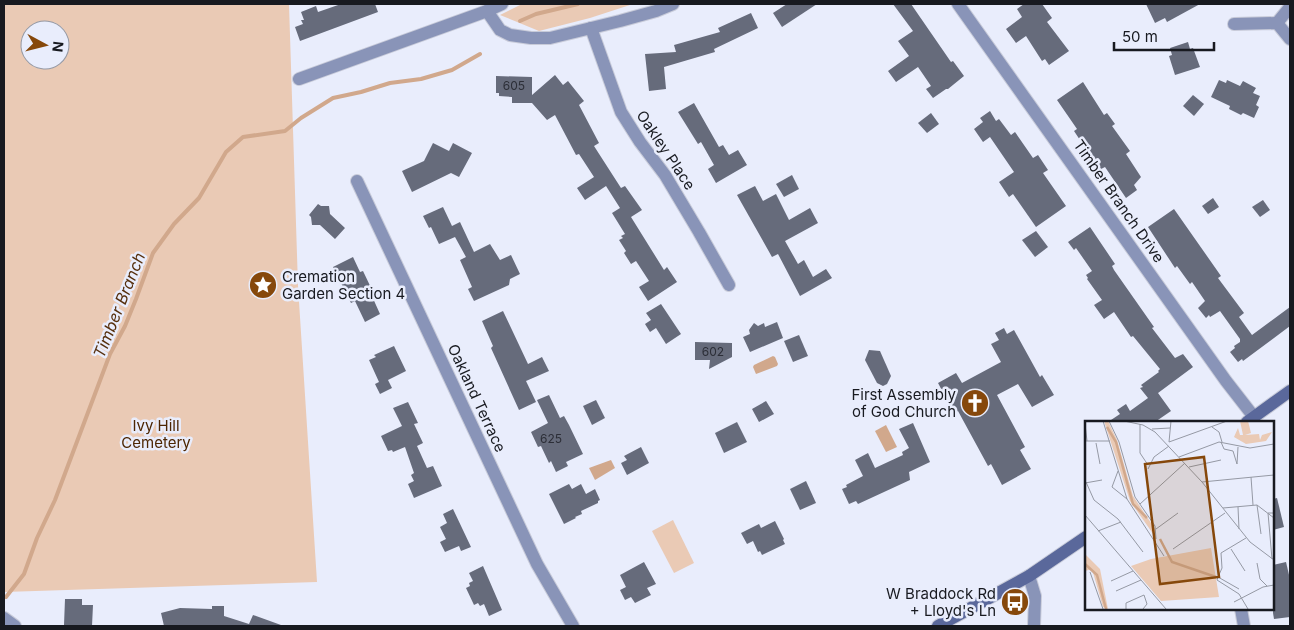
<svg xmlns="http://www.w3.org/2000/svg" width="1294" height="630" font-family="Inter,sans-serif">
	<style>
		.green { fill: #eacab5; fill-rule: evenodd }
		.water { fill: #d1a88c }
		.lines { fill: none; stroke-linecap: round; stroke-linejoin: round }
		.stream { stroke: #d1a88c; stroke-width: 4 }
		.building { fill: #666b7b }
		.minor-casing { stroke: #c8cbd9; stroke-width: 14 }
		.secondary-casing { stroke: #c8cbd9; stroke-width: 14 }
		.minor { stroke: #8994b8; stroke-width: 12 }
		.secondary { stroke: #5a689b; stroke-width: 12 }
		.labels { text-anchor: middle; dominant-baseline: central; stroke-width: 5; stroke-linejoin: round; paint-order: stroke }
		.number-label { font-size: 12px; fill: #2c2e37 }
		.street-label { font-size: 15px; fill: #181a20; stroke: #e9edfc }
		.poi-label { font-size: 15px; fill: #181a20; stroke: #e9edfc; text-anchor: end }
		.park-label { font-size: 15px; fill: #4d2603; stroke: #e9edfc }
		.water-label { font-size: 16px; font-style: italic; fill: #57300e; stroke: #e9edfc }
		.inset-river { fill: none; stroke: #d1a88c; stroke-width: 2.5 }
		.inset-road { fill: none; stroke: #9599a4; stroke-width: 1 }
		.view { fill: #86480b; fill-opacity: 0.15; stroke: #86480b; stroke-width: 2.5 }
		.inset-edge { fill: none; stroke: #181a20; stroke-width: 2.5 }
	</style>
	<rect width="100%" height="100%" fill="#e9edfc"/>
	<g class="green">
		<path d="M 4,4 L 289,4 L 298,286 L 317,582 L 4,592 ZM 30,30 L 60,30 L 60,60 L 30,60 Z"/>
		<path d="M 522,4 L 633,4 L 590,18 L 539,31 L 500,15 Z"/>
		<path d="M 673,520 L 694,563 L 674,573 L 652,531 Z"/>
	</g>
	<g class="water">
		<path d="M 773,356 L 775,357 L 778,364 L 777,366 L 756,374 L 753,367 L 754,365 Z"/>
		<path d="M 886,425 L 897,447 L 886,452 L 875,431 Z"/>
		<path d="M 611,460 L 615,468 L 595,480 L 589,468 Z"/>
	</g>
	<g class="lines">
		<g class="stream">
			<path d="M 520,21 L 536,14 L 578,4"/>
			<path d="M 6,597 L 24,574 L 37,538 L 55,500 L 110,354 L 125,326 L 136,299 L 153,253 L 174,224 L 199,198 L 226,152 L 243,137 L 285,131 L 301,118 L 333,98 L 361,92 L 390,83 L 421,79 L 452,70 L 480,54"/>
		</g>
	</g>
	<g class="building">
		<path d="M 341,4 L 375,4 L 378,12 L 300,41 L 295,27 L 303,24 L 301,20 L 304,20 L 301,12 L 316,6 L 318,12 Z"/>
		<path d="M 787,4 L 817,4 L 782,27 L 773,13 Z"/>
		<path d="M 893,4 L 911,4 L 951,62 L 953,61 L 964,76 L 948,89 L 946,89 L 933,98 L 926,89 L 931,86 L 918,67 L 896,82 L 888,71 L 909,56 L 898,41 L 913,31 Z"/>
		<path d="M 1024,4 L 1042,4 L 1052,18 L 1047,22 L 1069,51 L 1049,65 L 1045,59 L 1042,61 L 1026,36 L 1016,43 L 1006,29 L 1022,17 L 1017,9 Z"/>
		<path d="M 1146,4 L 1200,4 L 1167,22 L 1165,18 L 1155,23 Z"/>
		<path d="M 751,13 L 758,28 L 714,49 L 715,52 L 664,67 L 666,89 L 649,91 L 645,54 L 676,52 L 674,45 L 720,32 L 718,28 Z"/>
		<path d="M 1188,42 L 1190,49 L 1193,48 L 1200,67 L 1175,75 L 1169,56 L 1172,55 L 1170,48 Z"/>
		<path d="M 555,75 L 563,85 L 568,81 L 584,101 L 579,105 L 599,143 L 594,146 L 621,188 L 625,186 L 642,210 L 631,217 L 664,270 L 667,267 L 677,282 L 648,301 L 639,287 L 649,281 L 636,261 L 631,264 L 624,253 L 626,251 L 619,240 L 623,238 L 621,236 L 625,234 L 612,213 L 620,208 L 606,186 L 585,200 L 577,188 L 594,177 L 579,154 L 576,155 L 555,115 L 547,120 L 532,103 L 512,103 L 512,97 L 499,96 L 499,93 L 496,93 L 496,76 L 532,77 L 532,95 Z"/>
		<path d="M 1219,80 L 1226,83 L 1227,80 L 1240,86 L 1243,81 L 1256,88 L 1253,93 L 1260,96 L 1256,105 L 1259,107 L 1254,118 L 1243,113 L 1241,115 L 1229,109 L 1230,106 L 1211,97 Z"/>
		<path d="M 1083,82 L 1104,115 L 1107,113 L 1115,124 L 1112,126 L 1130,151 L 1126,154 L 1141,177 L 1134,185 L 1137,190 L 1126,198 L 1105,167 L 1101,169 L 1084,146 L 1074,131 L 1077,129 L 1057,100 Z"/>
		<path d="M 1193,95 L 1204,104 L 1194,116 L 1183,106 Z"/>
		<path d="M 694,103 L 719,147 L 723,145 L 729,155 L 738,150 L 747,165 L 716,183 L 708,169 L 714,165 L 701,142 L 698,144 L 678,112 Z"/>
		<path d="M 990,111 L 996,121 L 999,119 L 1011,135 L 1015,132 L 1033,158 L 1038,155 L 1048,170 L 1043,173 L 1066,206 L 1036,227 L 1013,194 L 1009,197 L 999,182 L 1014,172 L 990,137 L 983,142 L 974,129 L 983,122 L 980,118 Z"/>
		<path d="M 931,113 L 939,124 L 927,133 L 918,123 Z"/>
		<path d="M 433,143 L 449,151 L 453,143 L 472,153 L 459,177 L 451,173 L 412,192 L 402,171 L 424,161 Z"/>
		<path d="M 792,175 L 799,189 L 784,197 L 776,184 Z"/>
		<path d="M 755,186 L 763,201 L 776,194 L 789,220 L 810,208 L 818,223 L 785,241 L 798,264 L 804,260 L 813,277 L 826,269 L 832,278 L 800,296 L 778,254 L 772,257 L 737,195 Z"/>
		<path d="M 1213,198 L 1219,207 L 1208,214 L 1202,206 Z"/>
		<path d="M 1263,200 L 1270,210 L 1260,217 L 1252,207 Z"/>
		<path d="M 318,204 L 321,206 L 329,206 L 330,214 L 345,228 L 335,239 L 320,225 L 312,225 L 311,217 L 309,215 Z"/>
		<path d="M 443,207 L 452,226 L 460,222 L 474,252 L 490,244 L 500,260 L 511,255 L 520,274 L 510,279 L 509,285 L 474,301 L 468,289 L 472,287 L 460,260 L 466,257 L 455,237 L 439,244 L 431,227 L 429,228 L 423,216 Z"/>
		<path d="M 1174,209 L 1221,276 L 1218,278 L 1244,313 L 1239,317 L 1252,335 L 1290,307 L 1290,326 L 1243,361 L 1242,359 L 1238,362 L 1230,352 L 1235,348 L 1234,346 L 1240,342 L 1240,339 L 1220,311 L 1210,317 L 1209,315 L 1206,318 L 1198,308 L 1205,301 L 1192,282 L 1190,284 L 1177,266 L 1175,268 L 1148,227 Z"/>
		<path d="M 1090,227 L 1115,264 L 1112,266 L 1114,270 L 1154,327 L 1152,328 L 1175,358 L 1183,354 L 1193,367 L 1158,393 L 1171,411 L 1155,422 L 1108,422 L 1120,414 L 1117,410 L 1126,404 L 1130,411 L 1148,398 L 1140,388 L 1143,387 L 1141,385 L 1159,372 L 1158,371 L 1160,369 L 1133,336 L 1131,337 L 1114,312 L 1104,319 L 1094,305 L 1102,300 L 1087,279 L 1088,278 L 1086,275 L 1092,271 L 1076,248 L 1074,250 L 1068,242 Z"/>
		<path d="M 1036,231 L 1048,247 L 1035,257 L 1022,240 Z"/>
		<path d="M 353,257 L 360,272 L 363,271 L 373,292 L 371,294 L 380,314 L 365,322 L 355,301 L 351,303 L 333,267 Z"/>
		<path d="M 661,304 L 681,334 L 666,344 L 656,328 L 650,332 L 645,324 L 651,320 L 646,313 Z"/>
		<path d="M 503,311 L 528,364 L 542,357 L 549,371 L 526,381 L 536,402 L 519,410 L 491,348 L 493,346 L 482,321 Z"/>
		<path d="M 777,322 L 783,338 L 750,352 L 743,337 L 750,334 L 749,330 L 754,323 L 758,326 L 764,323 L 765,327 Z"/>
		<path d="M 1004,328 L 1007,334 L 1014,330 L 1040,377 L 1042,375 L 1054,395 L 1032,407 L 1018,384 L 997,395 L 1025,447 L 1020,450 L 1031,469 L 1002,485 L 991,464 L 988,466 L 958,411 L 954,413 L 938,383 L 956,373 L 962,383 L 1001,362 L 991,344 L 999,340 L 995,333 Z"/>
		<path d="M 799,335 L 808,356 L 793,362 L 784,341 Z"/>
		<path d="M 695,342 L 732,343 L 732,357 L 709,369 L 710,360 L 695,360 Z"/>
		<path d="M 394,346 L 406,371 L 388,380 L 392,388 L 380,394 L 375,384 L 379,382 L 369,360 L 376,357 L 374,355 Z"/>
		<path d="M 869,350 L 880,351 L 891,376 L 887,384 L 883,386 L 877,383 L 865,360 Z"/>
		<path d="M 549,395 L 560,418 L 564,416 L 569,425 L 583,454 L 566,462 L 568,466 L 556,472 L 551,461 L 549,463 L 541,446 L 538,447 L 531,432 L 548,423 L 537,400 Z"/>
		<path d="M 596,400 L 605,418 L 592,425 L 583,406 Z"/>
		<path d="M 766,401 L 774,414 L 759,422 L 752,409 Z"/>
		<path d="M 408,402 L 418,423 L 414,424 L 423,443 L 417,446 L 427,468 L 433,466 L 442,486 L 414,498 L 408,484 L 414,481 L 411,475 L 414,473 L 405,447 L 393,452 L 392,450 L 388,451 L 381,436 L 402,426 L 393,408 Z"/>
		<path d="M 737,422 L 747,442 L 724,453 L 715,433 Z"/>
		<path d="M 913,423 L 930,462 L 909,472 L 910,480 L 858,504 L 856,501 L 849,504 L 842,489 L 847,487 L 846,485 L 863,476 L 855,460 L 868,453 L 875,468 L 903,455 L 902,452 L 909,448 L 899,429 Z"/>
		<path d="M 641,447 L 649,463 L 627,475 L 621,463 L 627,460 L 624,456 Z"/>
		<path d="M 806,481 L 816,503 L 800,510 L 790,489 Z"/>
		<path d="M 569,484 L 572,489 L 581,484 L 586,494 L 595,489 L 600,500 L 598,501 L 598,503 L 581,511 L 582,514 L 575,517 L 576,518 L 564,524 L 549,494 Z"/>
		<path d="M 1277,498 L 1284,527 L 1273,530 L 1273,499 Z"/>
		<path d="M 453,509 L 471,547 L 461,551 L 459,546 L 445,552 L 440,542 L 446,539 L 440,527 L 447,523 L 443,514 Z"/>
		<path d="M 775,521 L 784,539 L 783,540 L 785,544 L 762,555 L 760,551 L 758,552 L 753,541 L 747,544 L 741,533 L 759,524 L 761,528 Z"/>
		<path d="M 644,562 L 656,584 L 647,588 L 651,595 L 635,603 L 631,597 L 625,600 L 620,590 L 626,587 L 620,575 Z"/>
		<path d="M 1286,562 L 1290,579 L 1290,617 L 1274,619 L 1273,613 L 1273,565 Z"/>
		<path d="M 483,566 L 502,610 L 489,616 L 484,604 L 480,606 L 478,603 L 474,605 L 466,588 L 470,586 L 469,583 L 473,581 L 469,573 Z"/>
		<path d="M 65,599 L 82,599 L 82,605 L 93,605 L 92,626 L 64,625 Z"/>
		<path d="M 212,606 L 224,606 L 224,616 L 249,624 L 253,615 L 281,625 L 280,626 L 164,626 L 161,613 L 180,608 L 212,609 Z"/>
	</g>
	<g class="lines">
		<defs>
			<g id="minor">
				<path d="M 958,4 L 1226,381 L 1254,417"/>
				<path d="M 487,11 L 500,30 L 510,35 L 531,38 L 550,38 L 620,21 L 656,11 L 673,4"/>
				<path d="M 1277,23 L 1290,7"/>
				<path d="M 1234,24 L 1277,23 L 1290,39"/>
				<path d="M 591,28 L 621,112 L 640,142 L 665,175 L 699,232 L 729,285"/>
				<path d="M 299,79 L 487,11 L 502,4"/>
				<path d="M 357,181 L 537,564 L 573,626"/>
				<path d="M 1029,576 L 1035,596 L 1034,626"/>
				<path d="M 1241,609 L 1244,626"/>
				<path d="M 4,618 L 15,626"/>
			</g>
			<g id="secondary">
				<path d="M 1247,422 L 1290,391"/>
				<path d="M 938,626 L 1029,576 L 1086,537"/>
			</g>
		</defs>
		<use href="#minor" class="minor-casing"/>
		<use href="#secondary" class="secondary-casing"/>
		<use href="#minor" class="minor"/>
		<use href="#secondary" class="secondary"/>
	</g>
	<defs>
		<symbol id="sight-disc" viewBox="-11 -11 22 22"><circle r="9.5" fill="#86480b" stroke="#e9edfc"/><path d="M0-6L1.8-2.2L6-1.7L2.9 1.2L3.7 5.4L0 3.3L-3.7 5.4L-2.9 1.2L-6-1.7L-1.8-2.2Z" fill="#fff"/></symbol>
		<symbol id="church-disc" viewBox="-11 -11 22 22"><circle r="9.5" fill="#86480b" stroke="#e9edfc"/><path d="M-1.2-6h2.4v3.5h3.3v2.4h-3.3V6h-2.4V-.1h-3.3v-2.4h3.3Z" fill="#fff"/></symbol>
		<symbol id="bus-disc" viewBox="-11 -11 22 22"><circle r="9.5" fill="#86480b" stroke="#e9edfc"/><path d="M-5-6H5V4H4V6H2V4H-2V6H-4V4H-5ZM-3.5-4V0h7V-4ZM-3.5 1.2v1.5H-2V1.2ZM2 1.2v1.5H3.5V1.2Z" fill="#fff"/></symbol>
	</defs>
	<g fill-rule="evenodd">
		<use href="#sight-disc" x="247" y="269" width="32" height="32"/>
		<use href="#church-disc" x="959" y="387" width="32" height="32"/>
		<use href="#bus-disc" x="999" y="586" width="32" height="32"/>
	</g>
	<g class="labels">
		<g class="number-label">
			<text x="514" y="85">605</text>
			<text x="713" y="351">602</text>
			<text x="551" y="438">625</text>
		</g>
		<g class="street-label">
			<text transform="translate(666 150) rotate(56)">Oakley Place</text>
			<text transform="translate(1119 201) rotate(55)">Timber Branch Drive</text>
			<text transform="translate(477 398) rotate(65)">Oakland Terrace</text>
		</g>
		<g class="poi-label">
			<text x="282" y="276" text-anchor="start">Cremation<tspan x="282" dy="17">Garden Section 4</tspan></text>
			<text x="956" y="394">First Assembly<tspan x="956" dy="17">of God Church</tspan></text>
			<text x="996" y="593">W Braddock Rd<tspan x="996" dy="17">+ Lloyd's Ln</tspan></text>
		</g>
		<g class="park-label">
			<text x="156" y="425">Ivy Hill<tspan x="156" dy="17">Cemetery</tspan></text>
		</g>
		<g class="water-label">
			<text transform="translate(119 305) rotate(-68)">Timber Branch</text>
		</g>
	</g>
	<g transform="translate(1085 421)">
		<rect width="189" height="189" fill="#e9edfc"/>
		<path d="M 19,0 L 23,0 L 32,19 L 48,75 L 70,108 L 71,117 L 45,80 ZM 155,0 L 163,0 L 166,12 L 160,14 L 174,13 L 175,19 L 177,14 L 187,11 L 181,20 L 161,23 L 149,16 L 153,7 L 155,14 L 158,14 ZM 126,127 L 134,176 L 76,180 L 46,145 L 66,138 ZM 0,133 L 15,148 L 23,188 L 18,186 L 7,148 L 0,150 Z" fill="#eacab5"/>
		<path class="inset-river" d="M 22,6 L 31,21 L 48,83 L 62,97M 75,118 L 87,141 L 131,156M 0,143 L 12,154 L 21,188"/>
		<path class="inset-road" d="M 18,0 L 42,78 L 79,135M 24,0 L 34,21 L 50,76 L 70,105 L 71,118M 39,0 L 58,4 L 70,11 L 117,61 L 165,121 L 189,139M 0,3 L 2,20M 55,3 L 55,32 L 63,44M 127,6 L 134,11 L 137,21M 67,8 L 85,7M 0,20 L 25,20M 84,21 L 142,0M 84,21 L 86,0M 136,21 L 139,28 L 148,30 L 152,43M 11,22 L 15,43M 94,36 L 134,21 L 165,27 L 189,23M 152,43 L 153,26M 104,46 L 136,39M 63,48 L 69,36 L 84,25M 33,50 L 27,66 L 42,78M 166,56 L 168,84M 1,61 L 9,79 L 33,98 L 58,131M 117,61 L 189,54M 0,62 L 17,59M 55,83 L 100,42M 172,84 L 176,113M 153,86 L 154,108M 138,87 L 172,84 L 189,97M 0,94 L 81,188M 71,108 L 93,92M 13,110 L 36,101M 88,128 L 140,92M 146,128 L 160,150M 187,138 L 183,92 L 189,92M 172,142 L 175,158 L 182,165M 5,151 L 18,188M 133,156 L 137,147 L 136,132 L 161,117M 133,156 L 132,159 L 154,173 L 163,188M 133,156 L 154,168M 26,160 L 48,150M 31,170 L 56,159M 149,181 L 178,166 L 189,164M 41,188 L 41,182 L 59,174 L 62,183 L 58,188"/>
		<path class="view" d="M 119,36 L 134,156 L 75,163 L 60,43 Z"/>
		<rect width="189" height="189" class="inset-edge"/>
	</g>
	<rect width="1294" height="630" fill="none" stroke="#181a20" stroke-width="10"/>
	<g transform="translate(45 45) rotate(97)"><circle r="24" fill="#e9edfc" stroke="#9599a4"/>
	<path d="M0-4L9 19L0 12L-9 19Z" fill="#86480b"/>
	<text y="-8" font-size="14" font-weight="bold" text-anchor="middle" fill="#181a20">N</text>
	</g>
	<path d="M1114 42v8h100v-8" fill="none" stroke="#181a20" stroke-width="2.5"/>
	<text x="1122" y="42" font-size="15" fill="#181a20" stroke="#e9edfc" stroke-width="4" paint-order="stroke">50 m</text>
</svg>
